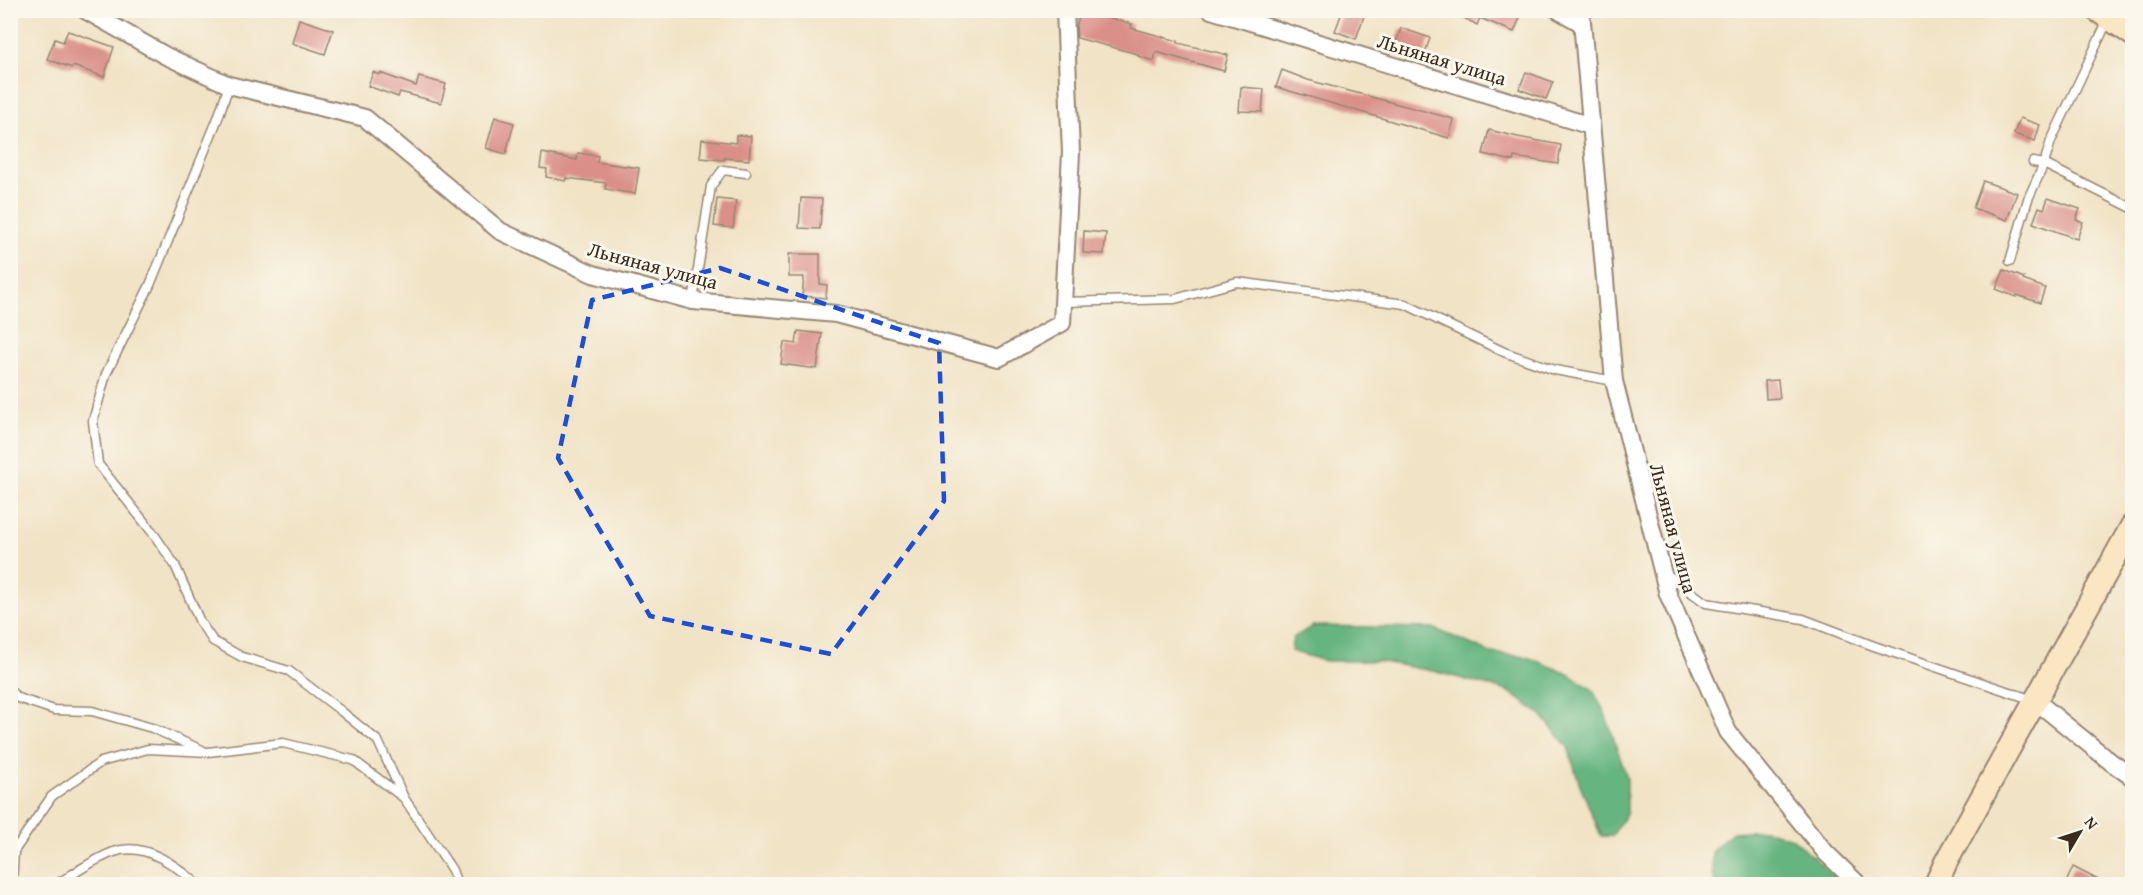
<svg xmlns="http://www.w3.org/2000/svg" width="2143" height="895" font-family="'Gentium Book Plus',serif">
	<style>
		.forest { fill: #66b580; stroke: #50704f; stroke-width: 1.5 }
		.building { fill: #da9089 }
		.lines { fill: none; stroke-linecap: round; stroke-linejoin: round }
		.lane-casing { stroke: #968672; stroke-width: 11 }
		.street-casing { stroke: #968672; stroke-width: 20 }
		.secondary-casing { stroke: #968672; stroke-width: 26 }
		.lane { stroke: #fff; stroke-width: 8 }
		.street { stroke: #fff; stroke-width: 16 }
		.secondary { stroke: #fbe6c4; stroke-width: 22 }
		.marked { fill: none; stroke: #1d4ed8; stroke-width: 4.5; stroke-dasharray: 12 8; stroke-linejoin: round }
		.labels { text-anchor: middle; dominant-baseline: central; stroke-width: 6; stroke-linejoin: round; paint-order: stroke }
		.street-label { font-size: 20px; fill: #3b2a1e; stroke: #fbf7ec }
	</style>
	<rect width="100%" height="100%" fill="#fbf7ec"/>
	<filter id="ink" filterUnits="userSpaceOnUse"><feTurbulence type="fractalNoise" baseFrequency=".0167" numOctaves="2"/><feDisplacementMap in="SourceGraphic" scale="12" xChannelSelector="R" yChannelSelector="G"/><feConvolveMatrix kernelMatrix="1 2 1 2 8 2 1 2 1" color-interpolation-filters="sRGB"/></filter>
	<filter id="wash" filterUnits="userSpaceOnUse"><feTurbulence type="fractalNoise" baseFrequency=".008" numOctaves="4" result="noise"/><feDisplacementMap in="SourceGraphic" scale="24" xChannelSelector="R" yChannelSelector="G"/><feGaussianBlur stdDeviation="1.35" result="paint"/><feColorMatrix in="noise" values="0 0 0 0 0 0 0 0 0 0 0 0 0 0 0 0 0 1.4 0 .05"/><feComposite in="paint" operator="in"/></filter>
	<g filter="url(#wash)">
		<rect width="100%" height="100%" fill="#f1e3c6"/>
		<g class="forest">
			<path d="M 1313,626 L 1433,628 L 1491,653 L 1527,657 L 1566,673 L 1592,689 L 1605,713 L 1627,778 L 1627,812 L 1612,836 L 1601,836 L 1579,782 L 1568,747 L 1541,715 L 1508,691 L 1433,671 L 1377,661 L 1325,661 L 1291,651 L 1293,638 Z"/>
			<path d="M 1764,830 L 1792,838 L 1843,884 L 1715,884 L 1712,873 L 1712,850 L 1733,832 Z"/>
		</g>
		<g id="blocks">
			<g class="building">
				<path d="M 1081,10 L 1132,24 L 1131,28 L 1178,41 L 1178,43 L 1228,55 L 1224,71 L 1156,52 L 1154,61 L 1138,56 L 1138,54 L 1077,38 L 1076,27 Z"/>
				<path d="M 1343,10 L 1366,10 L 1356,39 L 1335,31 Z"/>
				<path d="M 1449,10 L 1523,10 L 1514,32 L 1480,18 L 1477,25 Z"/>
				<path d="M 299,19 L 333,30 L 325,54 L 292,43 Z"/>
				<path d="M 1401,28 L 1430,38 L 1423,59 L 1394,48 Z"/>
				<path d="M 68,31 L 114,47 L 104,77 L 73,66 L 72,68 L 47,59 L 55,39 L 63,42 Z"/>
				<path d="M 1282,70 L 1308,80 L 1454,119 L 1449,138 L 1276,87 Z"/>
				<path d="M 373,72 L 379,75 L 380,73 L 416,86 L 419,77 L 446,84 L 441,103 L 400,92 L 398,97 L 368,86 Z"/>
				<path d="M 1526,72 L 1553,82 L 1546,99 L 1519,89 Z"/>
				<path d="M 1241,87 L 1264,89 L 1262,112 L 1239,111 Z"/>
				<path d="M 495,117 L 514,123 L 506,154 L 486,148 Z"/>
				<path d="M 2020,118 L 2040,125 L 2035,141 L 2014,134 Z"/>
				<path d="M 1489,130 L 1518,137 L 1561,145 L 1558,164 L 1514,157 L 1513,161 L 1483,154 Z"/>
				<path d="M 736,135 L 751,136 L 749,160 L 724,158 L 724,160 L 700,158 L 702,139 L 736,143 Z"/>
				<path d="M 542,153 L 577,160 L 578,153 L 598,156 L 597,162 L 639,168 L 635,194 L 605,189 L 606,183 L 566,178 L 566,181 L 546,177 L 547,169 L 540,168 Z"/>
				<path d="M 1983,181 L 2017,193 L 2007,220 L 1973,208 Z"/>
				<path d="M 801,198 L 822,199 L 820,229 L 799,228 Z"/>
				<path d="M 2048,198 L 2080,209 L 2076,220 L 2083,222 L 2077,239 L 2033,223 L 2039,207 L 2044,209 Z"/>
				<path d="M 717,199 L 736,201 L 733,228 L 714,226 Z"/>
				<path d="M 1084,231 L 1106,233 L 1104,254 L 1083,253 Z"/>
				<path d="M 789,254 L 820,254 L 820,284 L 827,285 L 826,298 L 802,296 L 804,277 L 789,277 Z"/>
				<path d="M 2004,270 L 2024,278 L 2023,280 L 2045,288 L 2040,303 L 2017,295 L 2016,297 L 1996,289 Z"/>
				<path d="M 798,331 L 822,334 L 817,369 L 781,364 L 784,342 L 796,344 Z"/>
				<path d="M 1778,380 L 1780,398 L 1766,399 L 1765,381 Z"/>
				<path d="M 2073,867 L 2108,885 L 2065,885 Z"/>
			</g>
		</g>
	</g>
	<g filter="url(#ink)">
		<use href="#blocks" fill-opacity="0" stroke="#968672" stroke-width="1.5"/>
		<g class="lines">
			<defs>
				<g id="lane">
					<path d="M 229,85 L 218,118 L 150,285 L 106,374 L 93,421 L 98,464 L 153,533 L 175,565 L 200,622 L 213,641 L 242,657 L 289,671 L 341,711 L 378,741 L 404,798"/>
					<path d="M 2033,162 L 2044,164 L 2132,208"/>
					<path d="M 2010,261 L 2028,199 L 2044,164 L 2051,141 L 2108,20"/>
					<path d="M 693,301 L 711,186 L 723,170 L 746,173"/>
					<path d="M 1063,302 L 1175,299 L 1237,282 L 1405,304 L 1504,352 L 1555,370 L 1614,381"/>
					<path d="M 1665,573 L 1706,603 L 1803,619 L 1874,646 L 2033,700"/>
					<path d="M 10,691 L 18,698 L 54,710 L 92,711 L 152,728 L 202,750"/>
					<path d="M 12,884 L 14,851 L 52,796 L 101,762 L 148,749 L 208,752 L 283,743 L 353,760 L 404,798 L 452,870 L 457,884"/>
					<path d="M 57,884 C 75,873 94,859 114,852 C 144,841 177,866 197,884"/>
				</g>
				<g id="street">
					<path d="M 85,10 L 166,56 L 229,85 L 365,118 L 500,231 L 593,274 L 693,301 L 836,314 L 999,358 L 1062,323 L 1071,153 L 1065,10"/>
					<path d="M 1211,10 L 1591,126"/>
					<path d="M 1558,10 L 1581,23"/>
					<path d="M 1581,10 L 1614,381 L 1668,594 L 1728,732 L 1826,853 L 1858,884"/>
					<path d="M 2036,701 L 2111,762 L 2132,777"/>
				</g>
				<g id="secondary">
					<path d="M 2097,10 L 2132,34"/>
					<path d="M 1936,884 L 1946,862 L 2132,526"/>
				</g>
			</defs>
			<use href="#lane" class="lane-casing"/>
			<use href="#street" class="street-casing"/>
			<use href="#secondary" class="secondary-casing"/>
			<use href="#lane" class="lane"/>
			<use href="#street" class="street"/>
			<use href="#secondary" class="secondary"/>
		</g>
	</g>
	<path class="marked" d="M 720,268 L 939,343 L 944,501 L 831,654 L 650,616 L 558,458 L 592,300 Z"/>
	<g class="labels">
		<g class="street-label">
			<text transform="translate(1442 59) rotate(17)">Льняная улица</text>
			<text transform="translate(653 265) rotate(15)">Льняная улица</text>
			<text transform="translate(1674 528) rotate(75)">Льняная улица</text>
		</g>
	</g>
	<rect width="2143" height="895" fill="none" stroke="#fbf7ec" stroke-width="36"/>
	<g transform="translate(2080 832) rotate(51)" stroke="#fbf7ec" stroke-width="4.5" paint-order="stroke">
	<path d="M0-4.5L10 22L0 15L-10 22Z" fill="#3b2a1e"/>
	<text y="-9" font-size="16" font-weight="bold" text-anchor="middle" fill="#3b2a1e">N</text>
	</g>
</svg>
